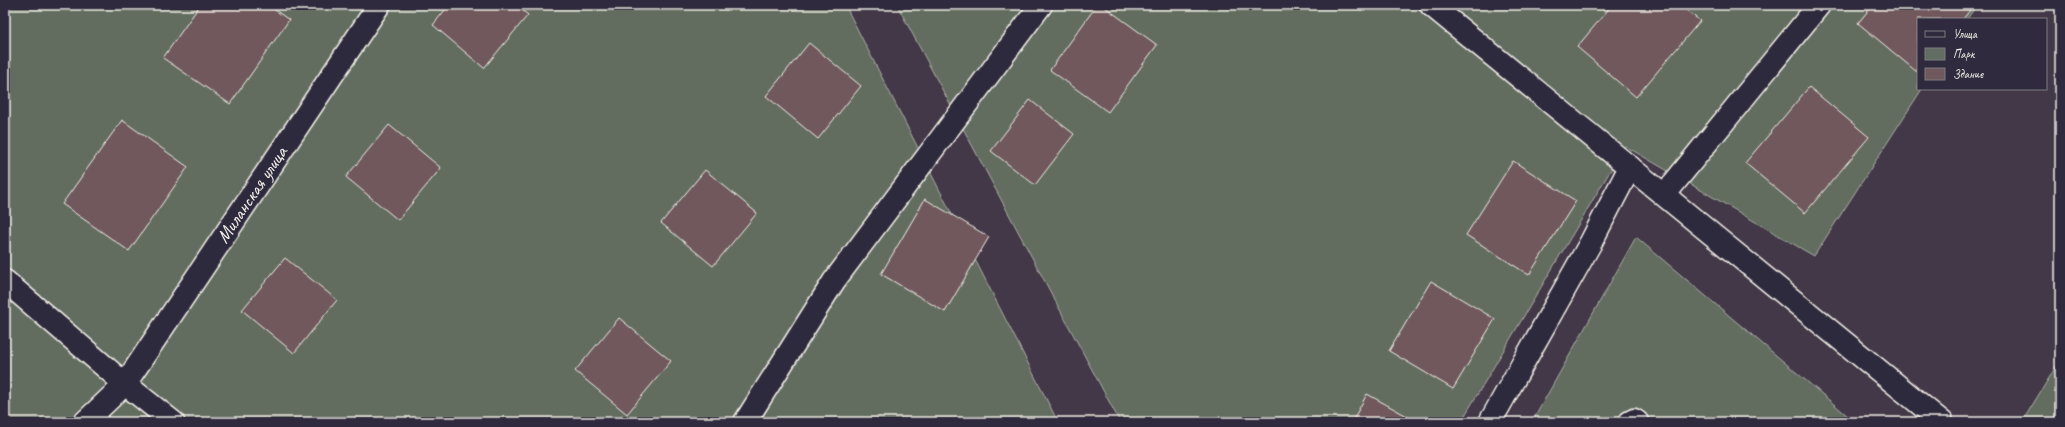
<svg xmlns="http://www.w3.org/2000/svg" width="2065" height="427" font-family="Caveat,sans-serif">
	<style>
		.green { fill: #626d61; stroke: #abafa4 }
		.building { fill: #6f595d; stroke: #f4f1e8 }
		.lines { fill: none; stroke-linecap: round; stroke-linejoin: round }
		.minor-casing { stroke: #f4f1e8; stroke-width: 25 }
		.minor { stroke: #2f2a3d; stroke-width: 22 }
		.labels { text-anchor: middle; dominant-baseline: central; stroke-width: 3.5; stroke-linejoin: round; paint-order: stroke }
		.street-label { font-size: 19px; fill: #f4f1e8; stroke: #2f2a3d }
	</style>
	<rect width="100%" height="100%" fill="#423847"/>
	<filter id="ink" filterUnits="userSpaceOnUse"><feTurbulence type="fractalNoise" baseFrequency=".025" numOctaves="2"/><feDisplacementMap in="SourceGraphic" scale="8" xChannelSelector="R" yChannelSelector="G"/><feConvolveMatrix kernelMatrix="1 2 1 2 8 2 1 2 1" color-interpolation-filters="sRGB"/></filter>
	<g filter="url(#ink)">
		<g class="green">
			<path d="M 5,5 L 845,5 L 1058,422 L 5,422 Z"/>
			<path d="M 897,5 L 1977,5 L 1967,19 L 1918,19 L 1918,89 L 1922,89 L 1814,256 L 1625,146 L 1461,422 L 1120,422 Z"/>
			<path d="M 1636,237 L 1855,422 L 1532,422 Z"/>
			<path d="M 2060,360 L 2060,422 L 2022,422 Z"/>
		</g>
		<g class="building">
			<path d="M 200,5 L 268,5 L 289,20 L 230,104 L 163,58 Z"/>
			<path d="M 449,5 L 516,5 L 528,15 L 484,68 L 433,25 Z"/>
			<path d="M 1097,5 L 1102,5 L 1157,45 L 1108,112 L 1050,70 Z"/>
			<path d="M 1612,5 L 1680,5 L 1700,21 L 1636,97 L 1577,47 Z"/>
			<path d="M 1873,5 L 1974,5 L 1963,19 L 1918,19 L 1917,72 L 1858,23 Z"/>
			<path d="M 809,43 L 861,86 L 818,139 L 766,96 Z"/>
			<path d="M 1809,87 L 1869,137 L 1805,213 L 1745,163 Z"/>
			<path d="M 1030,100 L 1074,134 L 1035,185 L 991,151 Z"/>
			<path d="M 122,120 L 188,167 L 129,251 L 62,204 Z"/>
			<path d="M 389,125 L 441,168 L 398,220 L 346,177 Z"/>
			<path d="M 1513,161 L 1576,201 L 1529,275 L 1466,235 Z"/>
			<path d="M 705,170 L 757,213 L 713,266 L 661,223 Z"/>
			<path d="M 925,199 L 989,237 L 945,312 L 881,274 Z"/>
			<path d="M 285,258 L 337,300 L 294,353 L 242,310 Z"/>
			<path d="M 1431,281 L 1495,319 L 1453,389 L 1389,351 Z"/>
			<path d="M 619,318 L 671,361 L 627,414 L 575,371 Z"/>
			<path d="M 1367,394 L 1418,422 L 1352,422 Z"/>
		</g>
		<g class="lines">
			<defs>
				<g id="minor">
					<path d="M 1431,5 L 1942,422"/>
					<path d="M 1665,194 L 1819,5"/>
					<path d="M 5,281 L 125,384 L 173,422"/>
					<path id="s1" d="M 85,422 L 125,384 L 379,5"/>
					<path d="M 745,422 L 834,281 L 1041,5"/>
					<path d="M 1490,422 L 1590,244 L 1630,167"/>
					<path d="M 1630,422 L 1634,420 L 1637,422"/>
				</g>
			</defs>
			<use href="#minor" class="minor-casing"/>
			<use href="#minor" class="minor"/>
		</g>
	</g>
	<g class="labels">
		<g class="street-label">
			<text stroke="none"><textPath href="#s1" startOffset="283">Миланская улица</textPath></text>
		</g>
	</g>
	<rect width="2065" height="427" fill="none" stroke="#2f2a3d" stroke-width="20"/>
	<rect x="10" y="10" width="2045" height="407" fill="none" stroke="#f4f1e8" stroke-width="1.5" filter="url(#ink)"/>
	<rect x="1917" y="18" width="130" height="72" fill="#2f2a3d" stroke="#7e7a81"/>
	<rect x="1925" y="31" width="20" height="6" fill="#2f2a3d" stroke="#7e7a81"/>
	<text x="1953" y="38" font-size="12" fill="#f4f1e8">Улица</text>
	<rect x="1925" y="48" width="20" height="12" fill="#626d61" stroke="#7e7a81"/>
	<text x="1953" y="58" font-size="12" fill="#f4f1e8">Парк</text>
	<rect x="1925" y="68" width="20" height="12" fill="#6f595d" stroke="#7e7a81"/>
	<text x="1953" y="78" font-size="12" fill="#f4f1e8">Здание</text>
</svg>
